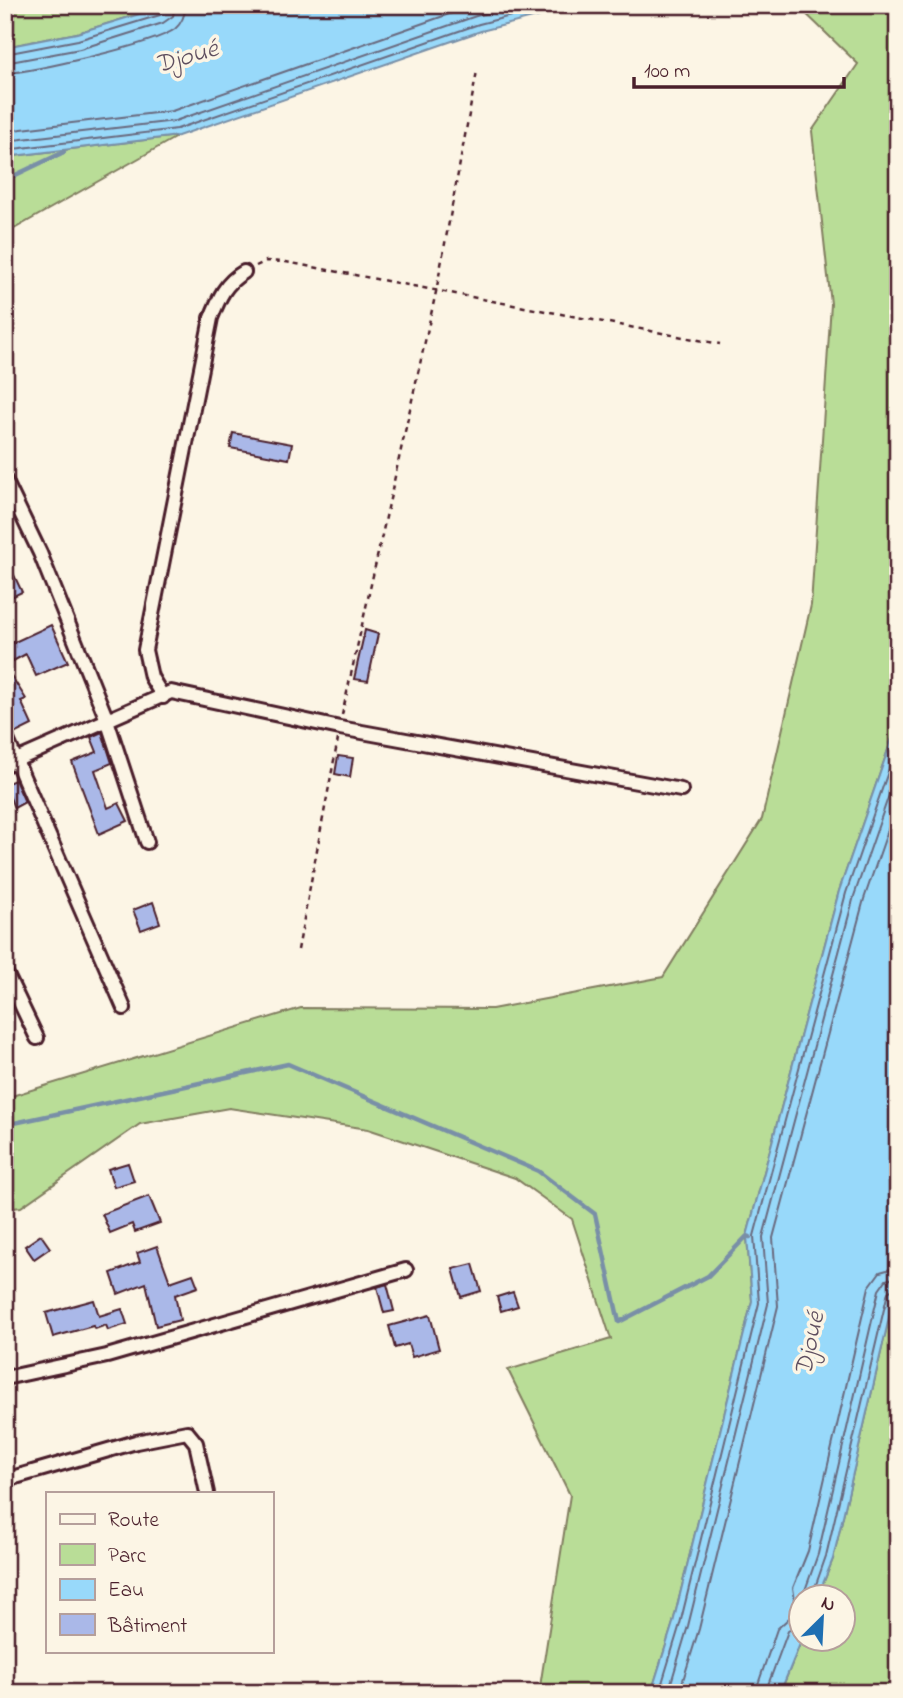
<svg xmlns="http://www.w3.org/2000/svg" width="903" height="1698" font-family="'Indie Flower',sans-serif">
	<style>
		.green { fill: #b9dd97; stroke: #827e61; stroke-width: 2 }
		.water { fill: #98d9fa; stroke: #798fa7; stroke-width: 2 }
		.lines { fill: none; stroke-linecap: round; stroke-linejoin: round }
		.shore { stroke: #69697e; stroke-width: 2 }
		.stream { stroke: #798fa7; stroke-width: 4.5 }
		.building { fill: #aab8e8; stroke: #4a1f2b; stroke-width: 2 }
		.street-casing { stroke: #4a1f2b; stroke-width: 18 }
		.path { stroke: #4a1f2b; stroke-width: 2.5; stroke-dasharray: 5 5; stroke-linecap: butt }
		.street { stroke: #fcf5e5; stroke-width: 12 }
		.labels { text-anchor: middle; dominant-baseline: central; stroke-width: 7; stroke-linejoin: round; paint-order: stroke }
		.water-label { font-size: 26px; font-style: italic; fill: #5e4e5f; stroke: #fcf5e5 }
	</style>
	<rect width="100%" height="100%" fill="#fcf5e5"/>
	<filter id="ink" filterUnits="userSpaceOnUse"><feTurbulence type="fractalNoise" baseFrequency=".0143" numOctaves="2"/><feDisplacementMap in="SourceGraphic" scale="14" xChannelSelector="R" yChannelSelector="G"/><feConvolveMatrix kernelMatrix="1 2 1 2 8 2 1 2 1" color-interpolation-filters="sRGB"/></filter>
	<g filter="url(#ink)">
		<g class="green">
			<path d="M 5,5 L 169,5 L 77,33 L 5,47 Z"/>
			<path d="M 797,5 L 898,5 L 898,721 L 839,891 L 747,1236 L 752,1301 L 673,1623 L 651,1693 L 539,1693 L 570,1495 L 508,1370 L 611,1339 L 572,1219 L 515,1178 L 368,1129 L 229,1108 L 140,1124 L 21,1207 L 5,1209 L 5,1098 L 301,1008 L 492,1009 L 663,977 L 762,819 L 811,605 L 831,304 L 812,131 L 858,64 Z"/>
			<path d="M 178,136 L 5,234 L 5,157 Z"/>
			<path d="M 898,1279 L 898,1693 L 780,1693 L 802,1639 L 844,1638 L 844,1596 L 818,1596 L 833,1559 Z"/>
		</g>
		<g class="water">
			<path d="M 169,5 L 584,5 L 481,31 L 178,136 L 5,157 L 5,47 L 77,33 Z"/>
			<path d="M 898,721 L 898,1279 L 833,1559 L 818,1596 L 802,1596 L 802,1639 L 780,1693 L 651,1693 L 673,1623 L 752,1301 L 747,1236 L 839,891 Z"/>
		</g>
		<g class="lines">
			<g class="shore">
				<path d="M 5,54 L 78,40 L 160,15 L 166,5"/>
				<path d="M 5,63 L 80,49 L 163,23 L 173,16 L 175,5"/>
				<path d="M 5,73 C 32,72 155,44 175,29 C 182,23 185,15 186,5"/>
				<path d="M 5,131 L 172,111 L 475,5"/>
				<path d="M 5,141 L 175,121 L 476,16 L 518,5"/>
				<path d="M 5,150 L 177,129 L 479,24 L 555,5"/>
				<path d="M 803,1596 L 818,1554 L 879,1290 L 886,1280 L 898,1277"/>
				<path d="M 812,1596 L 826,1556 L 888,1292 L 898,1286"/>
				<path d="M 659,1693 L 680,1624 L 759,1303 L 754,1236 L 846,893 L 898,743"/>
				<path d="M 668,1693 L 688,1626 L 768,1304 L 763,1237 L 854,896 L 898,769"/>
				<path d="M 679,1693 L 699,1629 L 778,1306 L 773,1238 L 864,899 L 898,801"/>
				<path d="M 755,1693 L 777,1629 L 797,1611 L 793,1588 L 808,1551 L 869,1287 L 880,1272 L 898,1267"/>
				<path d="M 765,1693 L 788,1631 L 802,1623"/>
			</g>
			<g class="stream">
				<path d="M 5,180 L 64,152"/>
				<path d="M 5,1125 L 288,1064 L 538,1171 L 595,1214 L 619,1322 L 708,1276 L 747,1236 L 750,1237"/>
			</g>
		</g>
		<g class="building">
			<path d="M 233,433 L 292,444 L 289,459 L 230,448 Z"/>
			<path d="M 5,556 L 22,592 L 5,600 Z"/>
			<path d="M 51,625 L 68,662 L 36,676 L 26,654 L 13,661 L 6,646 Z"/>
			<path d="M 365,630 L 378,634 L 368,681 L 354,679 Z"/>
			<path d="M 5,666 L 26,699 L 21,701 L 32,725 L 14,734 L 5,716 Z"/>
			<path d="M 102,732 L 112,763 L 95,770 L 108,808 L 119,803 L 128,821 L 99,834 L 72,762 L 97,752 L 91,737 Z"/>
			<path d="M 338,756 L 353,758 L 350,777 L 335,774 Z"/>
			<path d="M 15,780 L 25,802 L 14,808 L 5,784 Z"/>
			<path d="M 153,902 L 160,923 L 141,930 L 133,910 Z"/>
			<path d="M 128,1163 L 134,1181 L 114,1187 L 108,1169 Z"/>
			<path d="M 149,1196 L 160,1223 L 135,1232 L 132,1224 L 110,1233 L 102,1214 Z"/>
			<path d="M 41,1235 L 50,1248 L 34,1259 L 25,1246 Z"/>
			<path d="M 157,1246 L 170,1282 L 193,1274 L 198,1287 L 175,1295 L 180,1320 L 156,1326 L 146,1283 L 118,1294 L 111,1273 L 140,1262 L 137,1253 Z"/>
			<path d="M 473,1264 L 481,1291 L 461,1297 L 453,1269 Z"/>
			<path d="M 387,1284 L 394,1311 L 384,1313 L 377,1287 Z"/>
			<path d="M 513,1292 L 518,1306 L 501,1311 L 497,1297 Z"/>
			<path d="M 94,1300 L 99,1316 L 122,1309 L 127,1324 L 108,1330 L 106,1325 L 95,1329 L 93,1326 L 53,1337 L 46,1313 Z"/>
			<path d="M 430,1315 L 439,1349 L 412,1357 L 408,1344 L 395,1348 L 389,1326 Z"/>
		</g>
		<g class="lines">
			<defs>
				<g id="street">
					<path d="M 5,480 L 40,553 L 107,720 L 147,842"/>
					<path d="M 163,697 L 151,677 L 145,650 L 211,318 C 219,298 225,283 244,272"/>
					<path d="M 5,735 L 124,1008"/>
					<path d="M 5,765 L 171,692 L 340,728 L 681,790"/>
					<path d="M 5,971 L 37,1038"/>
					<path d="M 5,1378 L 107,1356 L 406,1270"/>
					<path d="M 5,1480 L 136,1442 L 187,1432 L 196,1443 L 207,1493"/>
				</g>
			</defs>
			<use href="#street" class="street-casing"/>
			<g class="path">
				<path d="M 256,266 L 266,261 L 286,262 L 720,344"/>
				<path d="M 342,715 L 436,292 L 477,71"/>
				<path d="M 298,950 L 338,739"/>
			</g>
			<use href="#street" class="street"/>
		</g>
	</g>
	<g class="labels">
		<g class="water-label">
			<text transform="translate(187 58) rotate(-16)">Djoué</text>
			<text transform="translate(811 1344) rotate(-78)">Djoué</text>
		</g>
	</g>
	<rect width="903" height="1698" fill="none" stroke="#fcf5e5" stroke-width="28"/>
	<rect x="14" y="14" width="875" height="1670" fill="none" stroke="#4a1f2b" stroke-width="2.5" filter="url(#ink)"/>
	<rect x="46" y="1492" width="228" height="161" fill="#fcf5e5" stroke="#b59f9b" stroke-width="2"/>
	<rect x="60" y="1514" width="35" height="10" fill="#fcf5e5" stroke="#b59f9b" stroke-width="2"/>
	<text x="108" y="1526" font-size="21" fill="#4a1f2b">Route</text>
	<rect x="60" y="1544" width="35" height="21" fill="#b9dd97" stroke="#b59f9b" stroke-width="2"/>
	<text x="108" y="1562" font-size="21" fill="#4a1f2b">Parc</text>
	<rect x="60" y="1579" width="35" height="21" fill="#98d9fa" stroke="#b59f9b" stroke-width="2"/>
	<text x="108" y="1596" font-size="21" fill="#4a1f2b">Eau</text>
	<rect x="60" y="1614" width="35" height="21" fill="#aab8e8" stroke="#b59f9b" stroke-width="2"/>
	<text x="108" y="1632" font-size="21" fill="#4a1f2b">Bâtiment</text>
	<g transform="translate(822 1618) rotate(24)"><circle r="33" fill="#fcf5e5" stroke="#b59f9b" stroke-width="2"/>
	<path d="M0-5L12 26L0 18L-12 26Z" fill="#1f6fb2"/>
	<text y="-10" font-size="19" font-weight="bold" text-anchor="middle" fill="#4a1f2b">N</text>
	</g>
	<path d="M634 77v10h210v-10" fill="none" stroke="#4a1f2b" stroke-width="3.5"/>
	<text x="644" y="77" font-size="21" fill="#4a1f2b" stroke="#fcf5e5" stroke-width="5" paint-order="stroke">100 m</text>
</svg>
